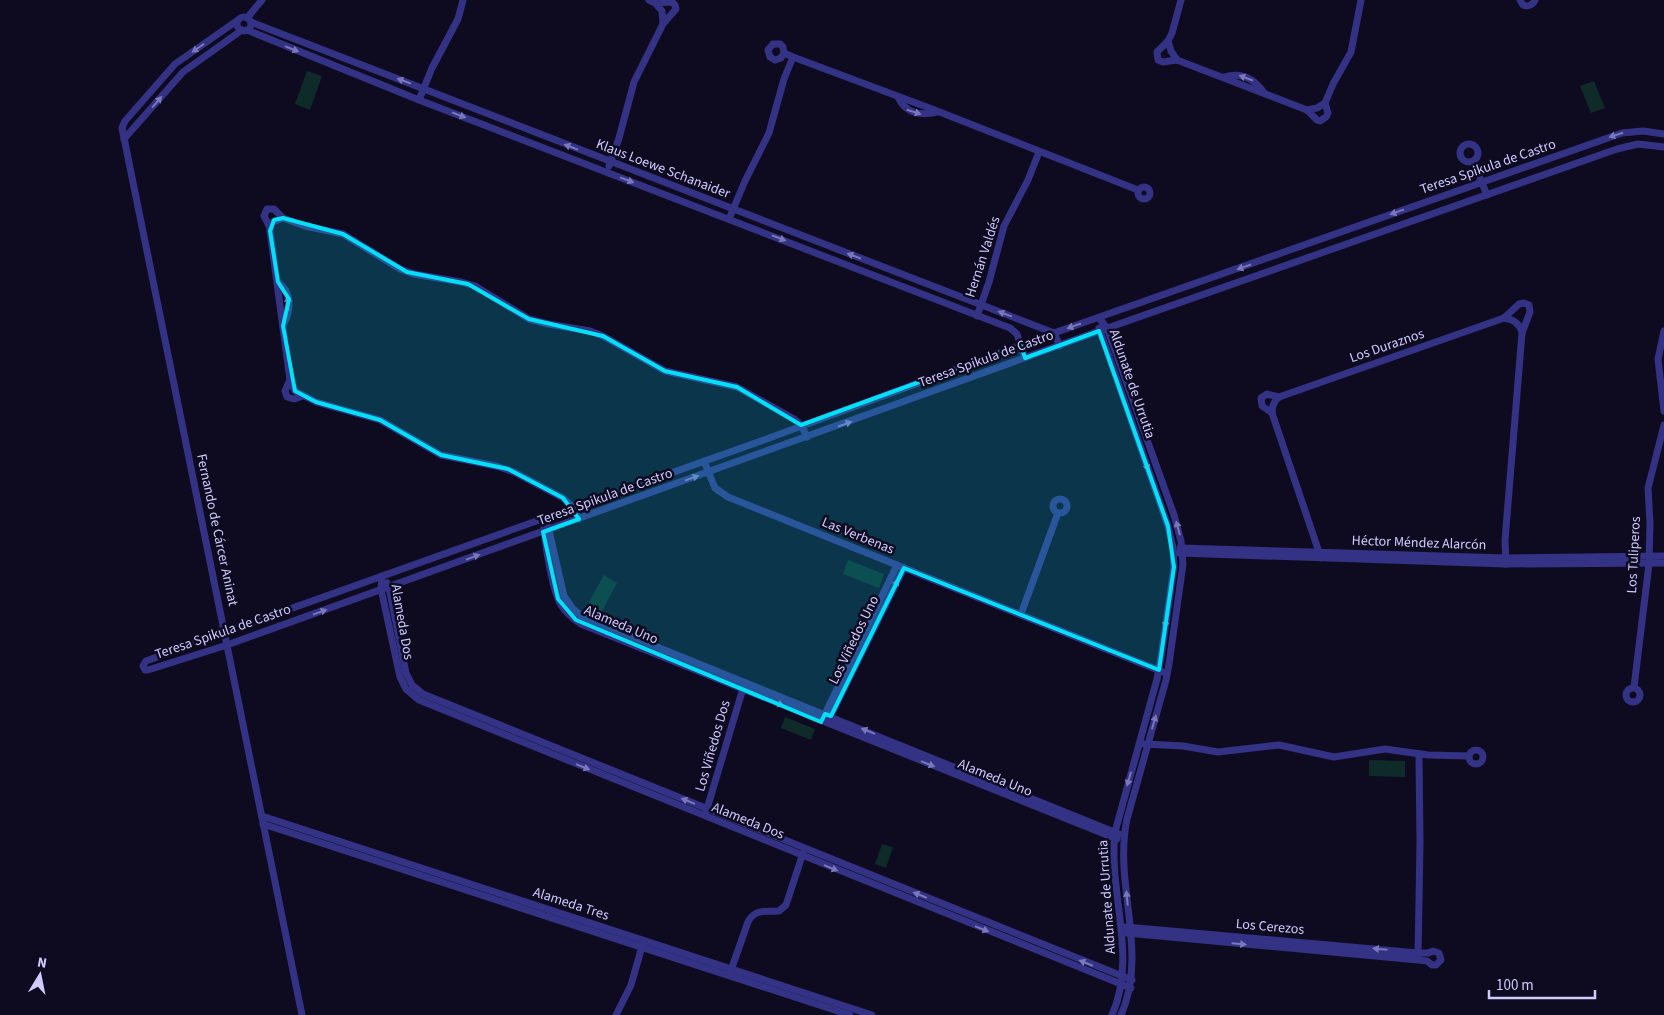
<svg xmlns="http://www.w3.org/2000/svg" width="1664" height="1015" font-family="'Source Sans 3',sans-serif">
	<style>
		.green { fill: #0e2b2a }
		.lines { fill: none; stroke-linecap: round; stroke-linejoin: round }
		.minor { stroke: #343284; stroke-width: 7 }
		.oneway { fill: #7a77bb }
		.marked { fill: #00e1f6; fill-opacity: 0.2; stroke: #00e1f6; stroke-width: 4; stroke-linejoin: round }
		.labels { text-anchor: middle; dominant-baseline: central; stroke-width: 5; stroke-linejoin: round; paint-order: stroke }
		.street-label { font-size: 14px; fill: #d0cbff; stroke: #0e0b21 }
	</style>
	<rect width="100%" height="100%" fill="#0e0b21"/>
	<g class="green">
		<path d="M 307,71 L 322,76 L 310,110 L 295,104 Z"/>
		<path d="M 1594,81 L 1605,108 L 1591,113 L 1580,86 Z"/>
		<path d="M 848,560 L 884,574 L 879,588 L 843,574 Z"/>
		<path d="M 604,575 L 617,583 L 601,613 L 587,606 Z"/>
		<path d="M 785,717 L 815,729 L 811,740 L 781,728 Z"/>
		<path d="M 1369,760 L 1405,761 L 1405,777 L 1369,776 Z"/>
		<path d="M 882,844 L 893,847 L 886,868 L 875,864 Z"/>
	</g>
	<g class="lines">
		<g class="minor">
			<path d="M 1181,0 L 1172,33 L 1168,41 L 1157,52 L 1158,60 L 1163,62 L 1177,60 L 1307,110 L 1317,120 L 1320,121 L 1326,117 L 1328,113 L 1325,103 L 1333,84 L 1351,52 L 1361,0"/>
			<path d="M 1520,0 L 1523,5 C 1528,7 1533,5 1535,0"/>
			<path d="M 655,3 L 662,11 L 663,23"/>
			<circle cx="244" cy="24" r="7"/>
			<path d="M 247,18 L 262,0"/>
			<path d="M 238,20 L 175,64 L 125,121 L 122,128 L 302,1015"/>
			<path d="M 251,22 L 1054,333 L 1060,346"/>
			<path d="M 247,30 L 419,100 L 1010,328 L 1017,334 L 1025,358"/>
			<path d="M 1168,41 L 1171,51 L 1177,60"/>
			<path d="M 784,53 L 781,58 L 775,60 L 770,57 L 768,50 L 773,44 L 780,44 L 783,47 L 784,53 L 793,57 L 932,109 L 1138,190"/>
			<path d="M 1224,77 C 1241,72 1254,78 1264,93"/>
			<path d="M 898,97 C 906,114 920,116 937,112"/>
			<path d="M 419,100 L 432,68 L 458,19 L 463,0"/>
			<path d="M 1307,110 L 1317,108 L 1325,103"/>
			<path d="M 1664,134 L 1643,131 L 1622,133 L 1054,333 L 761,441 L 225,632 L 146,661 L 143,666 L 145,670 L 148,670 L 227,645 L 1099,331 L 1617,149 L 1638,144 L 1664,147"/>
			<path d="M 124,139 L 183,72 L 242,30"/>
			<circle cx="1469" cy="153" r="9"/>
			<path d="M 1473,161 L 1487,195"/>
			<path d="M 609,166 L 619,138 L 634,82 L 663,24 L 676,9 L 675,5 L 672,2 L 655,3 L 649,0"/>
			<circle cx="1144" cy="193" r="6"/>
			<path d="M 729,219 L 745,181 L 769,133 L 784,79 L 793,57"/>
			<path d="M 270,228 L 264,216 L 267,209 L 274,209 L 283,218"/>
			<path d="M 278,282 C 293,294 291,310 283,326"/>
			<path d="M 977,316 L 989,282 L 1004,226 L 1028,180 L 1039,152"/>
			<path d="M 1099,318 L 1107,328 L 1174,515 L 1181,541 L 1183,564 L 1169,664 L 1166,680 L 1127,819 C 1113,884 1149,952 1121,1015"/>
			<path d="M 1504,318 C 1513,319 1519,323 1522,332"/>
			<path d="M 1099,328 L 1168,526 L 1173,548 L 1174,567 L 1161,657 L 1157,679 L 1115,832 C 1108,893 1138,956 1112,1015"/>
			<path d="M 1664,331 L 1658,359 L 1664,411"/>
			<path d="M 290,380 L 285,391 L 287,397 L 294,399 L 303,396"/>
			<path d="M 1272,413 L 1262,406 L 1261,398 L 1267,394 L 1279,397"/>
			<path d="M 704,461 L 715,488 L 728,497 L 1163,672"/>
			<circle cx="1060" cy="506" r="7"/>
			<path d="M 544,518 C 543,536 552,590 561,605 C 566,613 573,619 581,624 L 1117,839"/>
			<path d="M 579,519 L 573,507 L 563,498 L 514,472 L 496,466 L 441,455 L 380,420 L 316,402 L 295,391 L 290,380 L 270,231 L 270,225 L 273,222 L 283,218 L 305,226 L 343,234 L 400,269 L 414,274 L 461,282 L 475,286 L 529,319 L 548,324 L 590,331 L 603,336 L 665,371 L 737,387 L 794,419 L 801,425 L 807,437"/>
			<path d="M 548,526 L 564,596 L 573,609 L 583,617 L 1119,834"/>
			<path d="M 1180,548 L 1505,558 L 1664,556"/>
			<path d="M 1179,553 L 1506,564 L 1664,563"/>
			<path d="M 1321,558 L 1272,413 C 1272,406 1274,401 1279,397 L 1504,318 L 1519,304 L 1524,303 L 1529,305 L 1530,312 L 1522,333 L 1505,540 L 1506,564"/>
			<path d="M 382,576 L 381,589 L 400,677 L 406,689 L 419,700 L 1131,988"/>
			<path d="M 387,583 L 389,587 L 406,673 L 412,685 L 423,694 L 1132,980"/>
			<path d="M 1021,614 L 1058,513"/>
			<path d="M 1634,687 L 1649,564 L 1650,523 L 1648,488 L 1664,425"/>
			<circle cx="1633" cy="695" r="7"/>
			<path d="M 823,718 L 897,565"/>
			<path d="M 829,719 L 904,568"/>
			<path d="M 1144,744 L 1183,746 L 1218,752 L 1279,745 L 1334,757 L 1385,749 L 1428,755 L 1469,756"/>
			<circle cx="1476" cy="757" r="7"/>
			<path d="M 706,812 L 744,685"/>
			<path d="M 262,816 L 872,1015"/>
			<path d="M 263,824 L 850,1015"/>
			<path d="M 1126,927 L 1418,953 L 1428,953 L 1433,951 L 1439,953 L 1441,960 L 1436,965 L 1432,965 L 1427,961 L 1418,960 L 1127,933"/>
			<path d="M 1418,957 L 1420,843 L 1419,754"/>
			<path d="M 730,973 L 748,922 C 755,908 766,912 779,911 L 786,905 L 803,853"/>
			<path d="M 616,1015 L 631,985 L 643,943"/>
		</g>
	</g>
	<defs><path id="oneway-solid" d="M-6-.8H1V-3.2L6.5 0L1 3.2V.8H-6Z" transform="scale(1.25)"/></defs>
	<g class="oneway">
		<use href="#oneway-solid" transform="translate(198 48) rotate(145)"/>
		<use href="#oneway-solid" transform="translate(292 49) rotate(22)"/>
		<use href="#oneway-solid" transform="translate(1246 78) rotate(-159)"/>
		<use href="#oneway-solid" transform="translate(404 81) rotate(-159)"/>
		<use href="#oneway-solid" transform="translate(157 102) rotate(-49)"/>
		<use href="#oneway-solid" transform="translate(914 112) rotate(18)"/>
		<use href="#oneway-solid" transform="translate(459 115) rotate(21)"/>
		<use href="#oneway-solid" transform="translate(1616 135) rotate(162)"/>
		<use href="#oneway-solid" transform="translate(571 147) rotate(-159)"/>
		<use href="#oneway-solid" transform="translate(627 180) rotate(21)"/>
		<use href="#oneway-solid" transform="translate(1397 212) rotate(160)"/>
		<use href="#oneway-solid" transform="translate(779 238) rotate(21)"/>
		<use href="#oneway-solid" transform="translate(854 256) rotate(-159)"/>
		<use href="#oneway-solid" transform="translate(1244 267) rotate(161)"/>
		<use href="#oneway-solid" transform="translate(288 303) rotate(-94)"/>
		<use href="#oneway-solid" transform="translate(1005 314) rotate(-159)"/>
		<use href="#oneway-solid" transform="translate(1074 326) rotate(161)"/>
		<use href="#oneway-solid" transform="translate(845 424) rotate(-20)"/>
		<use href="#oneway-solid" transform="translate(1146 464) rotate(71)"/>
		<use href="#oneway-solid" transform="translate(692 478) rotate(-20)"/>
		<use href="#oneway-solid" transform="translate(1178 528) rotate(-105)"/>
		<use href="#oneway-solid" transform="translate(473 557) rotate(-20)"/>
		<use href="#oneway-solid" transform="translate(895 586) rotate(-64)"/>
		<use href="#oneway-solid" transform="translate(320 612) rotate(-20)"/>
		<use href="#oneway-solid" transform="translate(1166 621) rotate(98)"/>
		<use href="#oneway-solid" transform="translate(777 703) rotate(23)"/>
		<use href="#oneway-solid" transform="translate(1154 722) rotate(-74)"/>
		<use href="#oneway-solid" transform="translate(868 731) rotate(-158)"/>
		<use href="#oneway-solid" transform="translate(928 764) rotate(22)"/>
		<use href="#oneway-solid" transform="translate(583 767) rotate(22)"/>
		<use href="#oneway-solid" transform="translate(1129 779) rotate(106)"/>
		<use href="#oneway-solid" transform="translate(688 801) rotate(-158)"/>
		<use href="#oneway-solid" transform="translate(831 868) rotate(22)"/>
		<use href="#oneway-solid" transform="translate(920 895) rotate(-158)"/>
		<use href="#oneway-solid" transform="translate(1127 898) rotate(-95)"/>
		<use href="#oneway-solid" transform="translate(982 929) rotate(22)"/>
		<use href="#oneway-solid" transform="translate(1239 944) rotate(5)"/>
		<use href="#oneway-solid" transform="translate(1380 949) rotate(-175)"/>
		<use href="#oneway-solid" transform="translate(1086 963) rotate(-158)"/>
	</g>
	<path class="marked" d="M 283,218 L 343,234 L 407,272 L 468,284 L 529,319 L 603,336 L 665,371 L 737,387 L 801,425 L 1021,345 L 1025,358 L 1099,331 L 1168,526 L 1174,567 L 1159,670 L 904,568 L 831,716 L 825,714 L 821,722 L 576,620 L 558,599 L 543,532 L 579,519 L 563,498 L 508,469 L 441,455 L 380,420 L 316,402 L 295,391 L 283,326 L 289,299 L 278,282 L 270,231 L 274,220 Z"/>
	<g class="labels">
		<g class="street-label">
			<text transform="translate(1488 167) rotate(-19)">Teresa Spikula de Castro</text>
			<text transform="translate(663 169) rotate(21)">Klaus Loewe Schanaider</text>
			<text transform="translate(983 257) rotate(-72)">Hernán Valdés</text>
			<text transform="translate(1387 346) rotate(-19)">Los Duraznos</text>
			<text transform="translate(986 359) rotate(-20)">Teresa Spikula de Castro</text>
			<text transform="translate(1132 384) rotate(71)">Aldunate de Urrutia</text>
			<text transform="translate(605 497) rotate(-20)">Teresa Spikula de Castro</text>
			<text transform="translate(217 530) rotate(78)">Fernando de Cárcer Aninat</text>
			<text transform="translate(858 536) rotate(22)">Las Verbenas</text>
			<text transform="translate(1419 543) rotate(2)">Héctor Méndez Alarcón</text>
			<text transform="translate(1634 555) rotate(-87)">Los Tuliperos</text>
			<text transform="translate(402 622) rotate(80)">Alameda Dos</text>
			<text transform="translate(621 625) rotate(23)">Alameda Uno</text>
			<text transform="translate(223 632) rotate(-19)">Teresa Spikula de Castro</text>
			<text transform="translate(854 640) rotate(-64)">Los Viñedos Uno</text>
			<text transform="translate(713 746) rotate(-74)">Los Viñedos Dos</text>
			<text transform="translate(995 778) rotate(22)">Alameda Uno</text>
			<text transform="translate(748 821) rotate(22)">Alameda Dos</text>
			<text transform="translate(1107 897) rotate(-94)">Aldunate de Urrutia</text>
			<text transform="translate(571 904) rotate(18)">Alameda Tres</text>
			<text transform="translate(1270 927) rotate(5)">Los Cerezos</text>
		</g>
	</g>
	<g transform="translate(40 975) rotate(10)" stroke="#0e0b21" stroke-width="4" paint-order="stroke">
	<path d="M0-4L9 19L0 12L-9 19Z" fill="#d0cbff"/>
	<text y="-8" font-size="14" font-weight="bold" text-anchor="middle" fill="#d0cbff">N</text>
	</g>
	<path d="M1489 990v8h106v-8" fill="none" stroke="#d0cbff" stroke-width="2.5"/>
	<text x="1496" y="990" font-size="15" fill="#d0cbff" stroke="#0e0b21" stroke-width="4" paint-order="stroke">100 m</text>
</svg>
